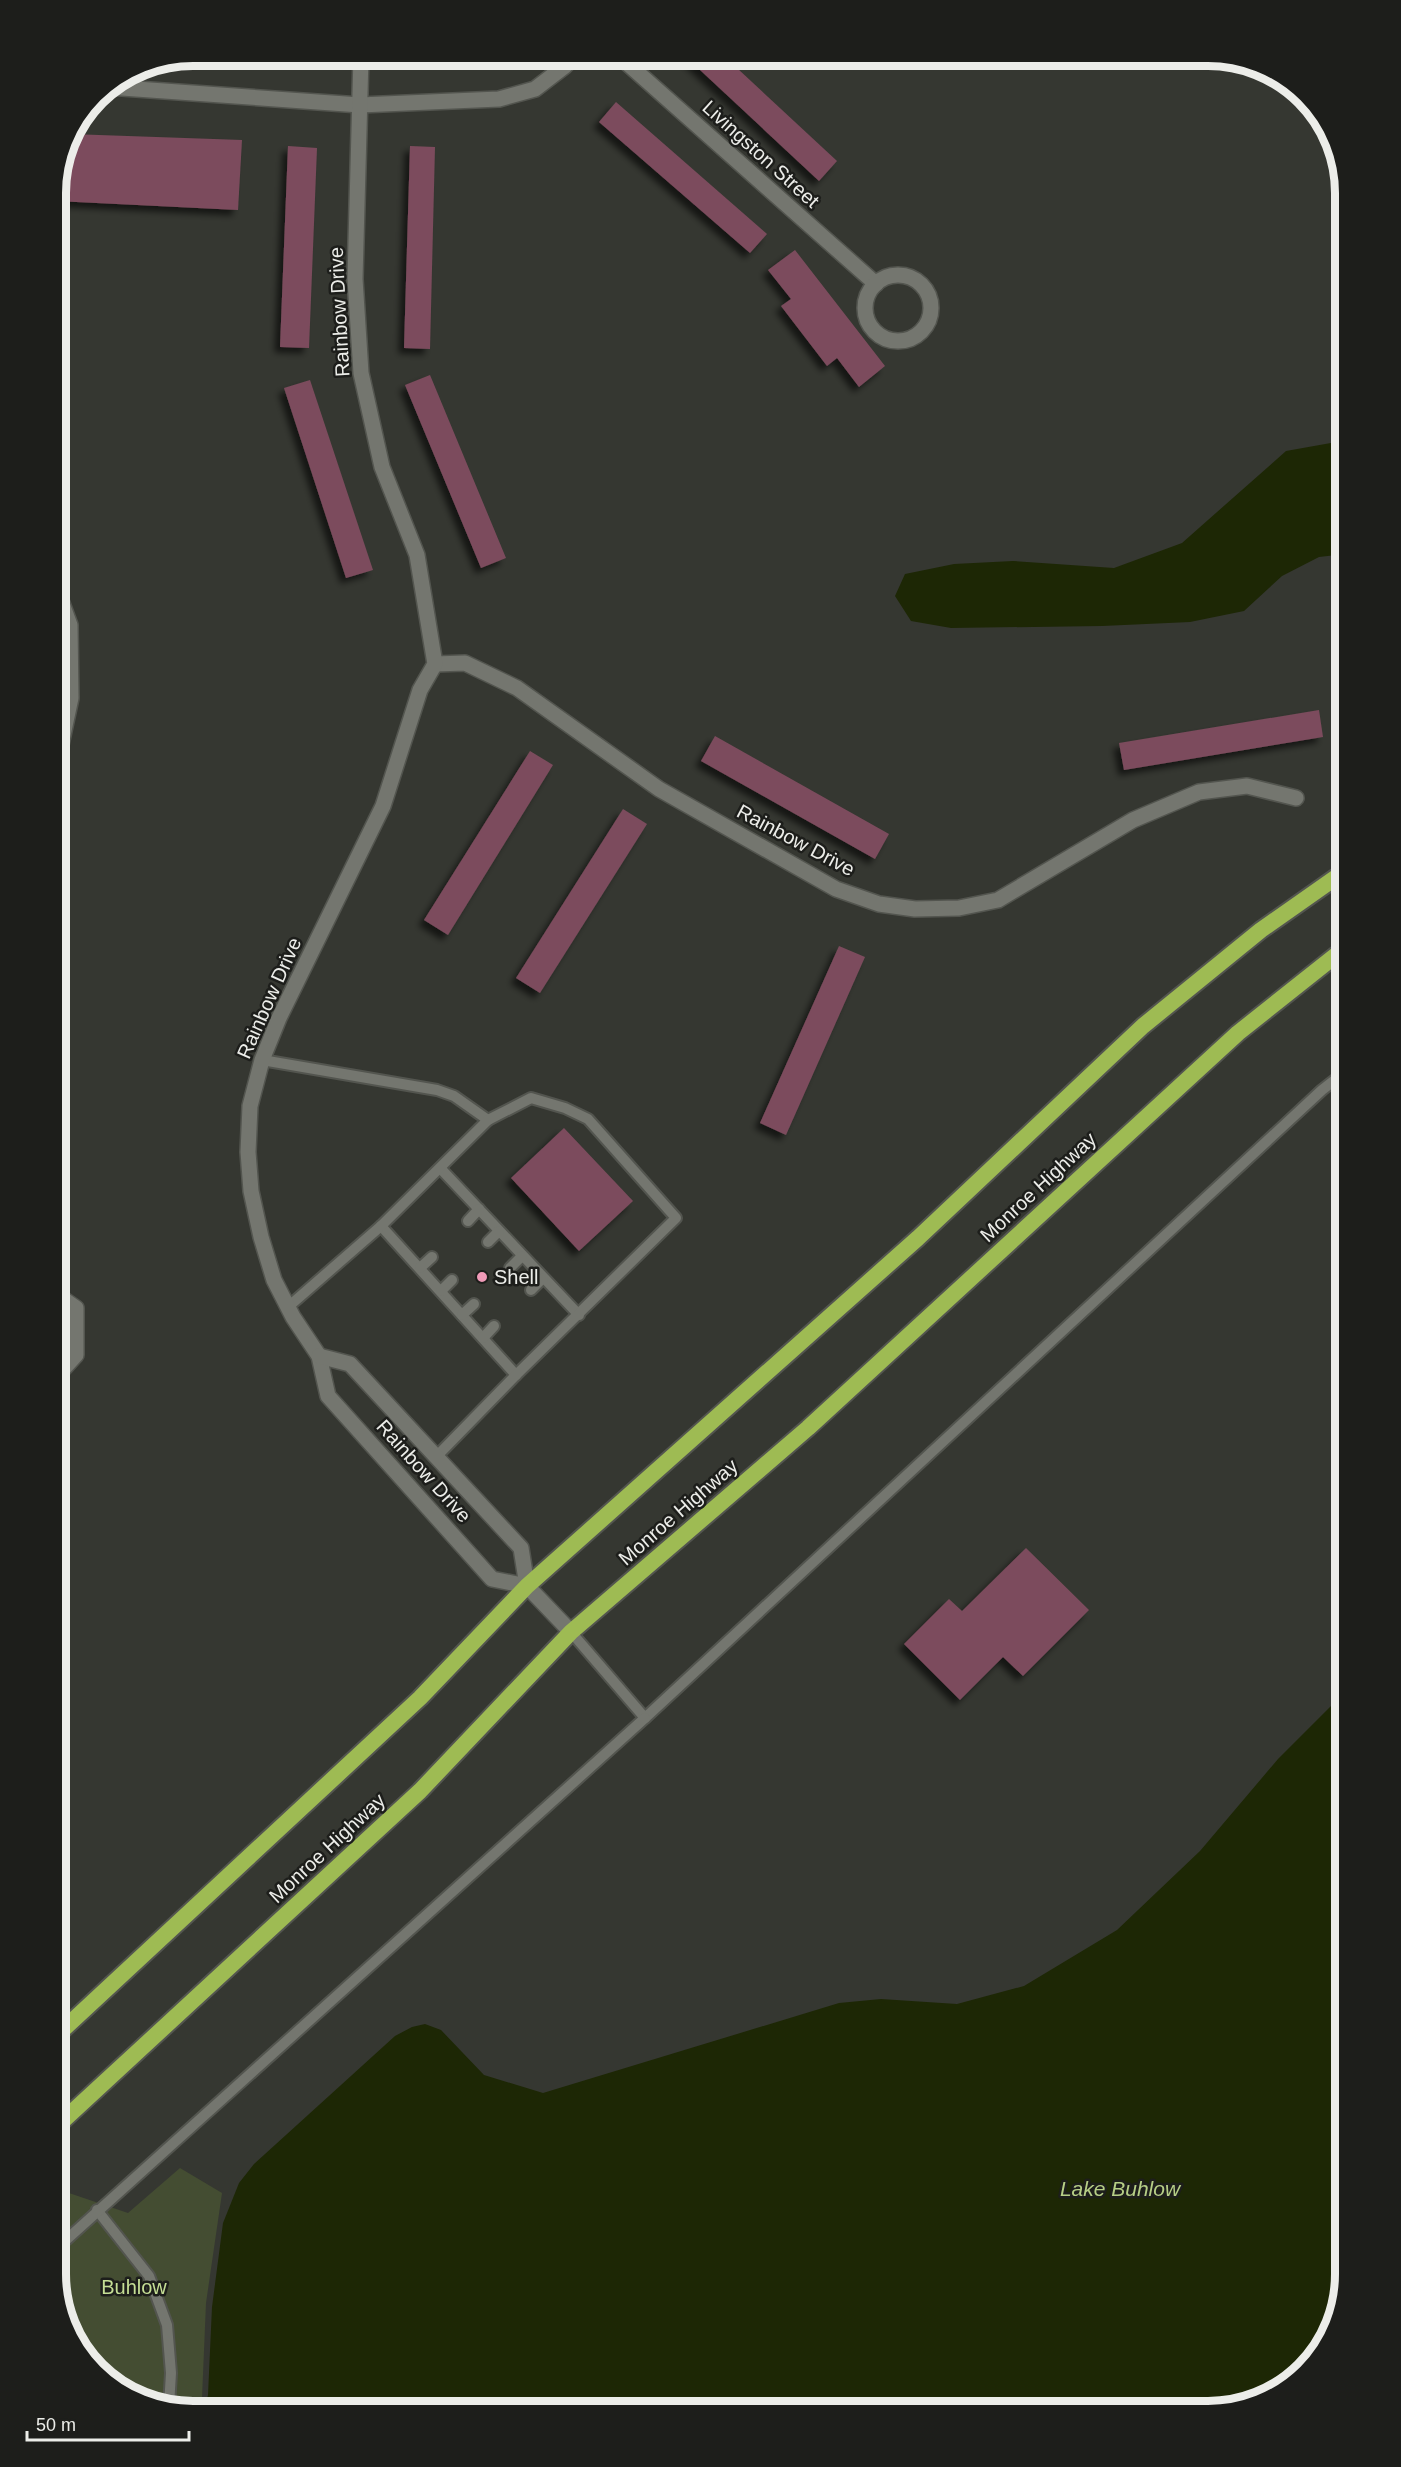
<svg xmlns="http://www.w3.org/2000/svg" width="1401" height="2467" font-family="Helvetica,sans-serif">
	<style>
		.green { fill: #444d32 }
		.water { fill: #1d2705 }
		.building { fill: #7c4c5d; filter: url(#shadow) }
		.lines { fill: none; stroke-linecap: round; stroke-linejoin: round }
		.service-casing { stroke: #53554f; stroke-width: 14 }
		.minor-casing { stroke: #53554f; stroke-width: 18 }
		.tertiary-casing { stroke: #53554f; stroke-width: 18 }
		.trunk-casing { stroke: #53554f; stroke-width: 20 }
		.service { stroke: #74766f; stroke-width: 10 }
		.minor { stroke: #74766f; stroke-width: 15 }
		.tertiary { stroke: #74766f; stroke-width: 15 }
		.trunk { stroke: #9ebb53; stroke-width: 16 }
		.poi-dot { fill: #f09ab7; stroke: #1d1e1b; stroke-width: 2 }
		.labels { text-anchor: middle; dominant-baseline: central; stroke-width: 5; stroke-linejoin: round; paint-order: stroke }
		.street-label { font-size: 20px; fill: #ecede9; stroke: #1d1e1b }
		.poi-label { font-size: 20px; fill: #ecede9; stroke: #1d1e1b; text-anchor: start }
		.park-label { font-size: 20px; fill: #c5de95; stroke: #1d1e1b }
		.water-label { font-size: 21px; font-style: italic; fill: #b6ce86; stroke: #1d1e1b }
		.rim { fill: none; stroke: #ecede9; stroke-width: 8 }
	</style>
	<defs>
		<filter id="shadow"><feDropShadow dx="-5.5" dy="5.5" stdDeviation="3" flood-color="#0009"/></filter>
	</defs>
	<rect width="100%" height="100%" fill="#353731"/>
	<path class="green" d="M 180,2168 L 222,2193 L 206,2303 L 202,2398 L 199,2411 L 184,2411 L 116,2388 L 70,2335 L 56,2274 L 56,2205 L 69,2193 L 128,2213 Z"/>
	<g class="water">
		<path d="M 1345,436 L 1345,554 L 1319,557 L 1282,576 L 1244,611 L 1190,622 L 1102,626 L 951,628 L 911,621 L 895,596 L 905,574 L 954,564 L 1013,561 L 1114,568 L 1182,543 L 1286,451 L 1342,441 Z"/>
		<path d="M 1345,1692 L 1345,2274 L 1323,2350 L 1269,2397 L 1208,2411 L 204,2411 L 208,2395 L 212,2307 L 223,2223 L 239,2183 L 254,2164 L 395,2036 L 412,2027 L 425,2024 L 441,2030 L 484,2075 L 543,2093 L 839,2003 L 881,1999 L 957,2004 L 1024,1986 L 1117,1930 L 1200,1851 L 1278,1759 Z"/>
	</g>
	<g class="building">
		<path d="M 685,56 L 724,56 L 837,161 L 819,181 Z"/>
		<path d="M 616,102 L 767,234 L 750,253 L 599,122 Z"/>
		<path d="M 70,134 L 242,140 L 238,210 L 56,201 L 56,184 L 66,140 Z"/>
		<path d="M 288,146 L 317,148 L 309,348 L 280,347 Z"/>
		<path d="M 410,146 L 435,147 L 430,349 L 404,348 Z"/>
		<path d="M 795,250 L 885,366 L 859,387 L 837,358 L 827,366 L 781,306 L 791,299 L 768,270 Z"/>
		<path d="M 430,375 L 506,558 L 481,568 L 405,385 Z"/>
		<path d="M 310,380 L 373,570 L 346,578 L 284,388 Z"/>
		<path d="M 1319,710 L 1323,737 L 1124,770 L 1119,743 Z"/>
		<path d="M 715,736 L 889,834 L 875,859 L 701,761 Z"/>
		<path d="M 530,751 L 553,765 L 448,935 L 424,920 Z"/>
		<path d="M 623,809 L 647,824 L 540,993 L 516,978 Z"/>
		<path d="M 839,946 L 865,957 L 786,1135 L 760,1123 Z"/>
		<path d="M 564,1128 L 633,1201 L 579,1251 L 511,1178 Z"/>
		<path d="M 1026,1548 L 1089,1610 L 1023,1676 L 1003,1657 L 960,1700 L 904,1644 L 949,1599 L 962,1611 Z"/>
	</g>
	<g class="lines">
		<defs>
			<g id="service">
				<path d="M 262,1060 L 437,1090 L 454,1096 L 488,1120"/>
				<path d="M 441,1169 L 579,1315"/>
				<path d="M 468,1221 L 479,1209"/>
				<path d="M 381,1226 L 516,1375"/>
				<path d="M 488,1242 L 499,1231"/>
				<path d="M 420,1268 L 432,1257"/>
				<path d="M 510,1268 L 522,1256"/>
				<path d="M 531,1290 L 543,1278"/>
				<path d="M 441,1291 L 452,1280"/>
				<path d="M 288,1307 L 381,1226 L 488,1120 L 531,1098 L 565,1108 L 588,1119 L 676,1218 L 516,1375 L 436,1457"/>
				<path d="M 462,1315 L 474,1304"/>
				<path d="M 483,1338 L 494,1326"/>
				<path d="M 571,1632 L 645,1718 L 1322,1090 L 1345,1072"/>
				<path d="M 97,2210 L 149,2276 L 167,2325 L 171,2373 L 169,2406"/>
				<path d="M 56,2249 L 645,1718"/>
			</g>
			<g id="minor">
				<path d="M 619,56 L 876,284"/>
				<path d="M 108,87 L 360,105 L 499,99 L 535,89 L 565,66 L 575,56"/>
				<circle cx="898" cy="308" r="33"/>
				<path d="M 435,664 L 465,663 L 517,688 L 659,789 L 836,889 L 879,904 L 915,909 L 959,908 L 998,900 L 1133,820 L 1199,792 L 1247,786 L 1296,798"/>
				<path d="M 56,768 L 71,698 L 70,625 L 56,587"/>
				<path d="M 56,1377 L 76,1355 L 76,1308 L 56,1294"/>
			</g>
			<g id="tertiary">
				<path d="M 361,56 L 355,279 L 361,373 L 382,467 L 417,555 L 435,664 L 420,690 L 383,806 L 279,1018 L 262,1060 L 250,1106 L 248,1152 L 251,1191 L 261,1237 L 274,1280 L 293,1317 L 319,1356 L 328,1396 L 492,1579 L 527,1586"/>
				<path d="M 319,1356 L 350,1364 L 521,1548 L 527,1586 L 571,1632"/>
			</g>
			<g id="trunk">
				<path d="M 56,2036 L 420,1698 L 527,1586 L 918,1238 L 1143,1026 L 1261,930 L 1345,871"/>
				<path d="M 56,2127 L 420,1791 L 571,1632 L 808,1428 L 1238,1033 L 1345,948"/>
			</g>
		</defs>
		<use href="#service" class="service-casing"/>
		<use href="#minor" class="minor-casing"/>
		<use href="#tertiary" class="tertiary-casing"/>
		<use href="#trunk" class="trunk-casing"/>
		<use href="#service" class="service"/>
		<use href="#minor" class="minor"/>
		<use href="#tertiary" class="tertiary"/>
		<use href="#trunk" class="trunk"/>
	</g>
	<circle class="poi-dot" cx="482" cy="1277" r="6"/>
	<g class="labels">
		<g class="street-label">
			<text transform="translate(761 154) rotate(42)">Livingston Street</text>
			<text transform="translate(339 312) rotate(-93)">Rainbow Drive</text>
			<text transform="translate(796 840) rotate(28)">Rainbow Drive</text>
			<text transform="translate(269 998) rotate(-66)">Rainbow Drive</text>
			<text transform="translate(1038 1187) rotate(-43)">Monroe Highway</text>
			<text transform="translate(424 1471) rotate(48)">Rainbow Drive</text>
			<text transform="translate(678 1512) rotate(-41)">Monroe Highway</text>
			<text transform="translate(327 1848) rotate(-43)">Monroe Highway</text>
		</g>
		<g class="poi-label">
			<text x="494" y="1277">Shell</text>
		</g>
		<g class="park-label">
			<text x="134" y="2287">Buhlow</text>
		</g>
		<g class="water-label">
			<text x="1120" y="2188">Lake Buhlow</text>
		</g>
	</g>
	<path d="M0 0H1401V2467H0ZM193 66H1208A127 127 0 0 1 1335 193V2274A127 127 0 0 1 1208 2401H193A127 127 0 0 1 66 2274V193A127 127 0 0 1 193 66Z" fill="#1d1e1b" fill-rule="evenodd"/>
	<path class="rim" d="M193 66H1208A127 127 0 0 1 1335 193V2274A127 127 0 0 1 1208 2401H193A127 127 0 0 1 66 2274V193A127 127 0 0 1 193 66Z"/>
	<path d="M27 2431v9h162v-9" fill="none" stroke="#ecede9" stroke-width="3"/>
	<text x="36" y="2431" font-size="18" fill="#ecede9" stroke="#1d1e1b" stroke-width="4.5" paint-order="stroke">50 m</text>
</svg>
